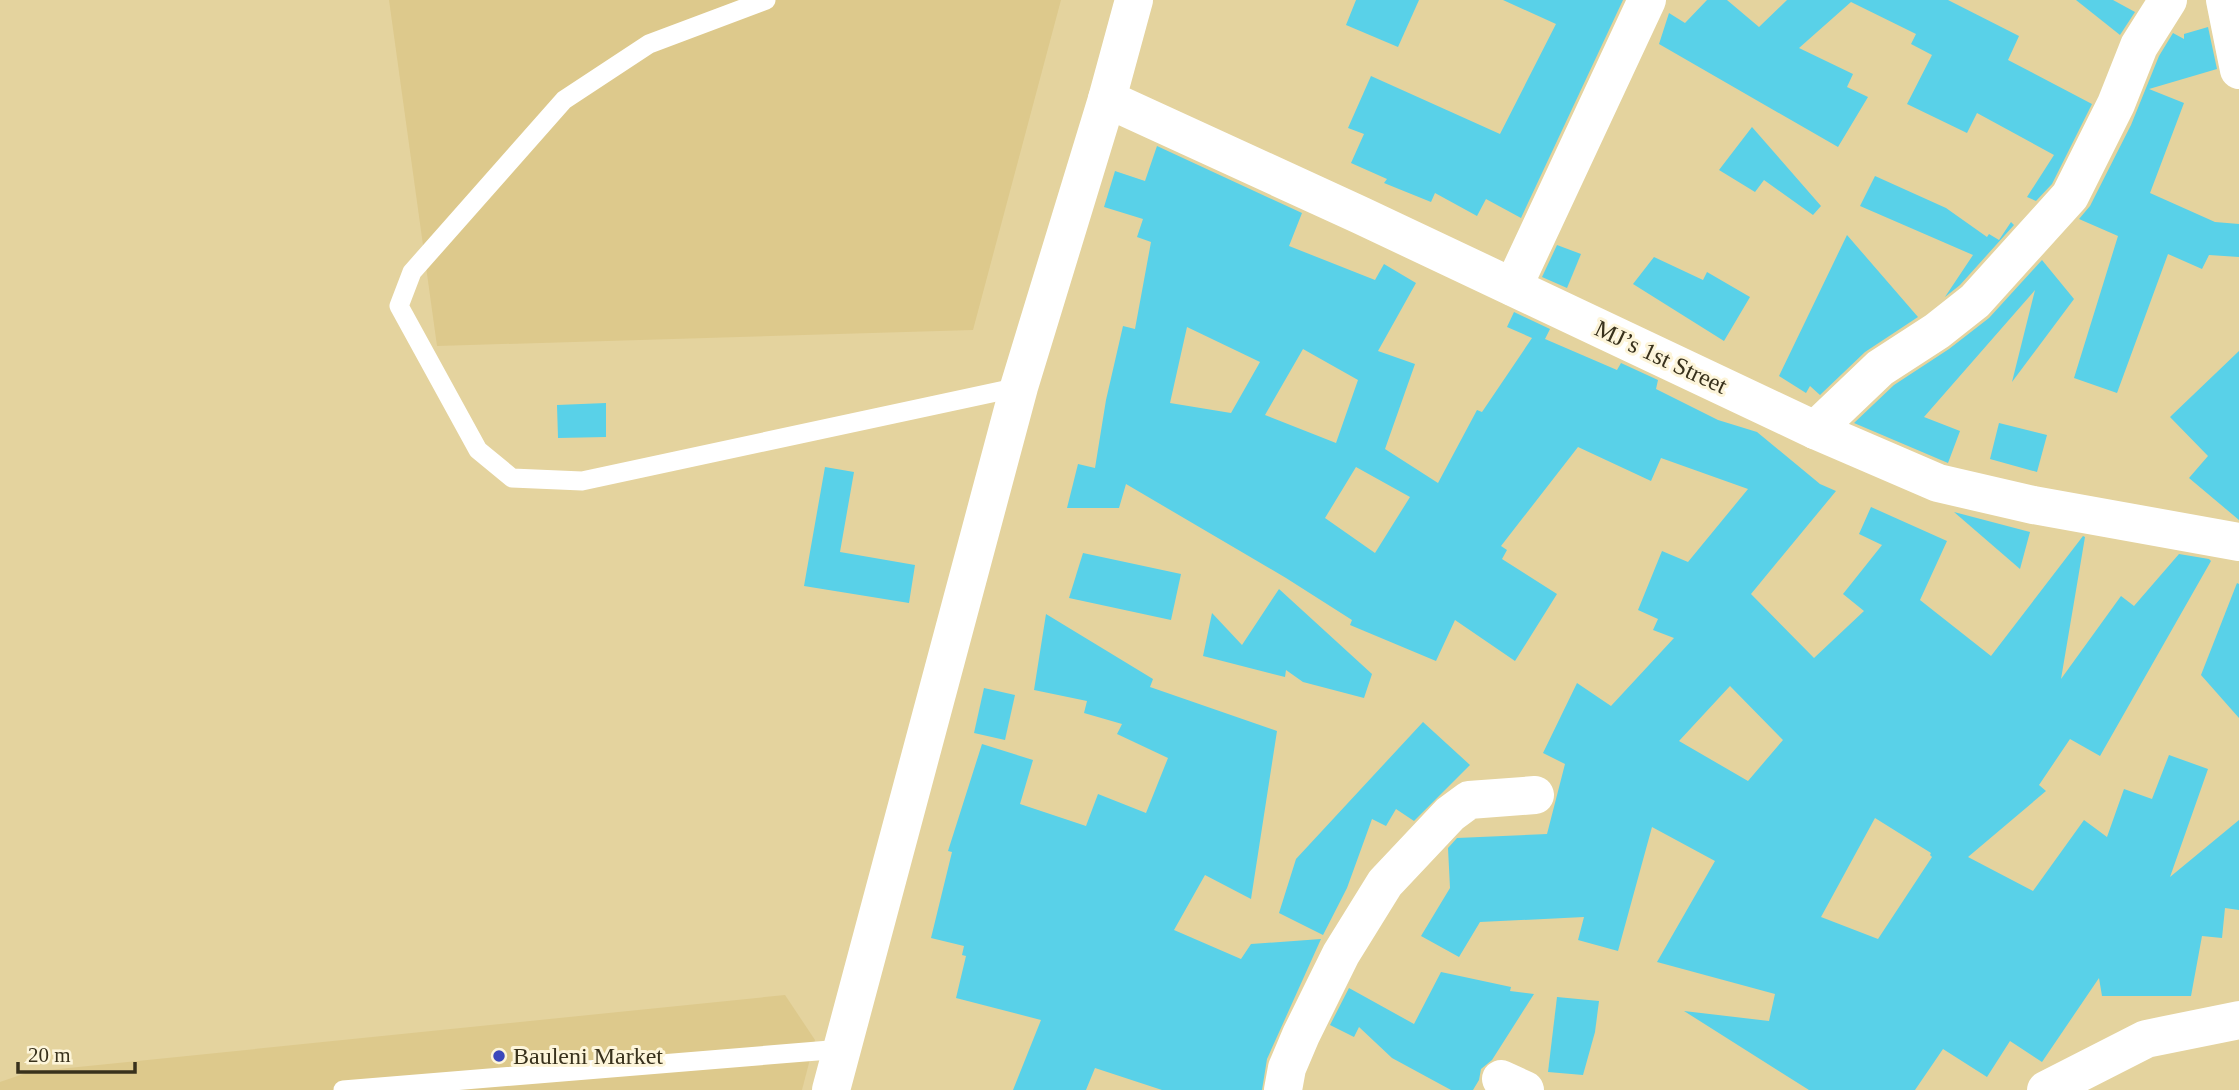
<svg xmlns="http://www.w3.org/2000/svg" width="2239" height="1090" font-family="Georgia,serif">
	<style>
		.built { fill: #ddc98c }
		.building { fill: #59d1e8; fill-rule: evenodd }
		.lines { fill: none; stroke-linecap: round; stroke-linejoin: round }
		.lane { stroke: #fff; stroke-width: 19 }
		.street { stroke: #fff; stroke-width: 38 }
		.secondary { stroke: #fff; stroke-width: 38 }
		.poi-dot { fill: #3b48bb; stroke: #fdf5da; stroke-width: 2.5 }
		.labels { text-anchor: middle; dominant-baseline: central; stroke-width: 6; stroke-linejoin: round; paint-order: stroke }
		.street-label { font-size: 24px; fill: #38311c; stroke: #fdf5da }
		.poi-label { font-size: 24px; fill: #38311c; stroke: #fdf5da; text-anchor: start }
	</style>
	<rect width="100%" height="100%" fill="#e4d39e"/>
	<g class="built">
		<path d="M 389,0 L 1061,0 L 973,330 L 437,346 Z"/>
		<path d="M 785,995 L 815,1040 L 802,1090 L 0,1090 L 0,1082 L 29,1072 Z"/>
	</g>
	<g class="building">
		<path d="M 1356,0 L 1419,0 L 1398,47 L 1346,25 Z"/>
		<path d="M 1503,0 L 1623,0 L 1521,218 L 1486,199 L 1477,216 L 1435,193 L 1431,202 L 1384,183 L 1387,179 L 1351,163 L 1364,134 L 1348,128 L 1371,76 L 1500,134 L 1556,24 Z"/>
		<path d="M 1707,0 L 1727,0 L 1759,27 L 1787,0 L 1948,0 L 2019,36 L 2008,60 L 2092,104 L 2052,184 L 2036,201 L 2027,197 L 2054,155 L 1977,113 L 1967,133 L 1907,104 L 1932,55 L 1911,44 L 1916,34 L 1851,2 L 1799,48 L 1853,74 L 1847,87 L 1868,97 L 1838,147 L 1659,44 L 1669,13 L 1685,23 Z"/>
		<path d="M 2076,0 L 2113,0 L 2135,12 L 2120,35 Z"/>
		<path d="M 2208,27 L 2217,69 L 2149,89 L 2184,103 L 2150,193 L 2215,222 L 2239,224 L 2239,257 L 2209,255 L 2202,269 L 2168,254 L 2117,393 L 2074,378 L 2118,236 L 2079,219 L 2090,206 L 2131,125 L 2159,56 L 2173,33 L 2184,39 L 2184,34 Z"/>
		<path d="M 1752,127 L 1821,206 L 1813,215 L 1764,180 L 1755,192 L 1719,170 Z"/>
		<path d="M 1157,146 L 1302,213 L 1289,246 L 1375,280 L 1384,264 L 1416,283 L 1378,351 L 1415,364 L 1385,449 L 1438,483 L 1477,410 L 1482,412 L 1532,338 L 1507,327 L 1514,312 L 1550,329 L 1545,339 L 1617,370 L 1621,363 L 1658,380 L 1656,389 L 1718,420 L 1757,432 L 1820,484 L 1836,491 L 1751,594 L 1814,658 L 1864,611 L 1843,594 L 1882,545 L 1859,534 L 1871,507 L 1947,541 L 1920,600 L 1991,656 L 2083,536 L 2085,537 L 2061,679 L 2121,596 L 2134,606 L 2179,554 L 2209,559 L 2211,561 L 2100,756 L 2070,739 L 2039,785 L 2046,791 L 1968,857 L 2033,891 L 2084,820 L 2107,837 L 2124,789 L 2152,799 L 2169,755 L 2208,769 L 2170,877 L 2239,820 L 2239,910 L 2225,908 L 2222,938 L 2202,936 L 2191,996 L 2102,996 L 2099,978 L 2042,1062 L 2010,1041 L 1987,1077 L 1943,1049 L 1915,1090 L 1809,1090 L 1684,1011 L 1769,1021 L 1775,994 L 1657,962 L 1715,861 L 1652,827 L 1618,951 L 1578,940 L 1584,917 L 1480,922 L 1459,957 L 1421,936 L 1450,888 L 1448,848 L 1457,838 L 1547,834 L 1565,764 L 1543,753 L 1577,683 L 1611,706 L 1674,638 L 1653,630 L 1658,619 L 1638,610 L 1662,551 L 1688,562 L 1748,489 L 1661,458 L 1651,481 L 1578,447 L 1501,546 L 1507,550 L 1502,559 L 1557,594 L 1515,661 L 1455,620 L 1436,661 L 1350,625 L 1352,620 L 1286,578 L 1126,484 L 1119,508 L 1067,508 L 1078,464 L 1095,468 L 1106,400 L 1123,326 L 1135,329 L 1151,242 L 1137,237 L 1143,219 L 1104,207 L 1115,171 L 1145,181 ZM 1187,327 L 1260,362 L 1231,413 L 1170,403 ZM 1303,349 L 1358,380 L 1336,443 L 1265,415 ZM 1356,467 L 1410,497 L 1375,553 L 1325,518 ZM 1730,686 L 1783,740 L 1748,781 L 1679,741 ZM 1875,818 L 1931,853 L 1930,855 L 1932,857 L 1878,939 L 1821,917 Z"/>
		<path d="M 1875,176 L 1946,208 L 1987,237 L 1989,234 L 1999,240 L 2011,222 L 2014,225 L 1960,285 L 1945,297 L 1973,255 L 1860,206 Z"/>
		<path d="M 1847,235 L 1918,317 L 1865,352 L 1820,395 L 1810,386 L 1806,393 L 1779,376 Z"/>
		<path d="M 1557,245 L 1581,254 L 1567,288 L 1542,277 Z"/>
		<path d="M 1654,257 L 1703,280 L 1707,272 L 1750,297 L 1724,341 L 1633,284 Z"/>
		<path d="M 2042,260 L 2074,299 L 2012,382 L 2035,290 L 1924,417 L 1960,431 L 1948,463 L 1854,423 L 1894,385 L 1949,349 L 1989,318 Z"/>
		<path d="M 2239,351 L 2239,520 L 2189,478 L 2208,456 L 2170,417 Z"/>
		<path d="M 606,403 L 606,437 L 558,438 L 557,405 Z"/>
		<path d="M 1999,423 L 2047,435 L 2037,472 L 1990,459 Z"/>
		<path d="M 825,467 L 854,472 L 840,552 L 915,565 L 909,603 L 804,586 Z"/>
		<path d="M 1954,512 L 2030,532 L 2020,569 Z"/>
		<path d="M 1083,553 L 1181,574 L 1171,620 L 1069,598 Z"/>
		<path d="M 2237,583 L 2239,584 L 2239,718 L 2201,675 Z"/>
		<path d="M 1279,589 L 1372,674 L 1364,698 L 1303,682 L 1286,670 L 1285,677 L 1203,656 L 1212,613 L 1242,645 Z"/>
		<path d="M 1046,614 L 1153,679 L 1150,687 L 1277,731 L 1251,899 L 1205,875 L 1174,930 L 1241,959 L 1251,944 L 1321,939 L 1267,1059 L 1262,1090 L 1162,1090 L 1095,1068 L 1086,1090 L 1013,1090 L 1041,1020 L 956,998 L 966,956 L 962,955 L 964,946 L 931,938 L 952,852 L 948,851 L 982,744 L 1033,760 L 1020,804 L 1086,826 L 1098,794 L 1146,813 L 1168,758 L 1117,734 L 1122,724 L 1084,713 L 1087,701 L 1034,690 Z"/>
		<path d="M 984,688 L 1015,695 L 1005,740 L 974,733 Z"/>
		<path d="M 1423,722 L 1470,765 L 1414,821 L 1396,809 L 1386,826 L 1372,819 L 1347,888 L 1323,935 L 1279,913 L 1296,859 Z"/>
		<path d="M 1441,972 L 1511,987 L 1510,991 L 1534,994 L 1492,1060 L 1481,1069 L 1479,1080 L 1473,1090 L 1451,1090 L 1392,1058 L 1359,1027 L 1354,1037 L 1330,1025 L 1349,988 L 1414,1024 Z"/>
		<path d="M 1557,997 L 1599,1001 L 1595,1032 L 1583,1075 L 1548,1072 Z"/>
	</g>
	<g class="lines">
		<g class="lane">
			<path d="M 766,0 L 649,44 L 564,100 L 412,272 L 399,306 L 478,450 L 512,478 L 582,481 L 1019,387"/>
			<path d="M 343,1090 L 842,1049"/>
		</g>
		<g class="street">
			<path d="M 2225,0 L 2239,70"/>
			<path d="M 1107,99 L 1360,215 L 1815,430 L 1938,483 L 2033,505 L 2239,542"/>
			<path d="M 1513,287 L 1647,0"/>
			<path d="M 1815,430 L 1880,368 L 1937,331 L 1975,301 L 2070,196 L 2116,104 L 2139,46 L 2168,0"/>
			<path d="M 1501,1079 L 1525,1090"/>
			<path d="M 1283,1090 L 1287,1068 L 1301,1035 L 1341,954 L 1385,883 L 1450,814 L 1469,800 L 1535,795"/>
			<path d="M 2046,1090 L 2146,1039 L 2239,1020"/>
		</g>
		<path class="secondary" d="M 831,1090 L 1019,387 L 1107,99 L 1134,0"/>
	</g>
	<circle class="poi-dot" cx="499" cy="1056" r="7"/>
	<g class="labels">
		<g class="street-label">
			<text transform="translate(1661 357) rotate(25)">MJ’s 1st Street</text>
		</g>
		<g class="poi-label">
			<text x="513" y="1056">Bauleni Market</text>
		</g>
	</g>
	<path d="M18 1062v10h117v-10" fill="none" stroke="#38311c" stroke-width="3.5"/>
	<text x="28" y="1062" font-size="21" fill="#38311c" stroke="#fdf5da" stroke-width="5" paint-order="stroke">20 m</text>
</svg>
